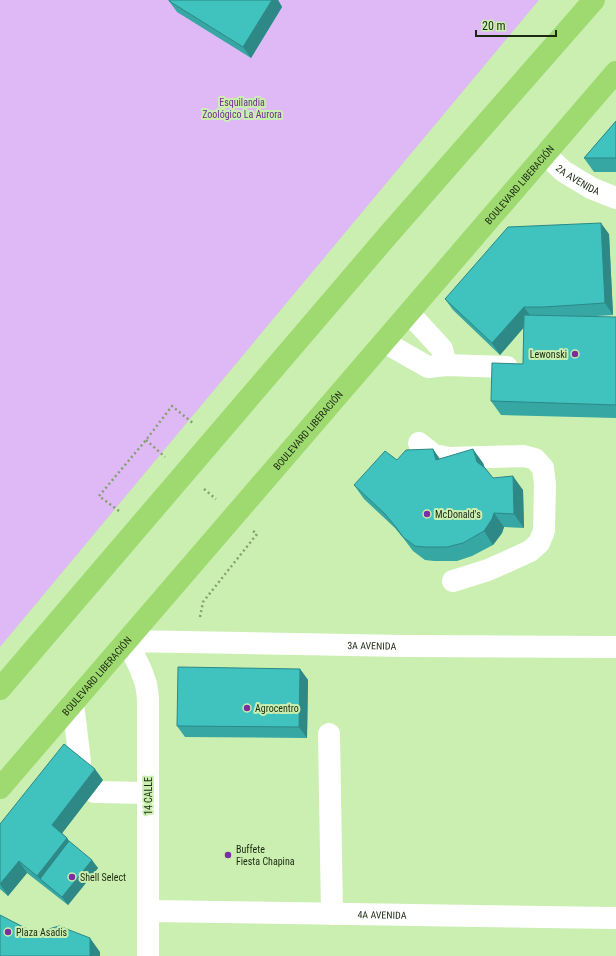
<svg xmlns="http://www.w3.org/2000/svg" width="616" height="956" font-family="'Roboto Condensed',sans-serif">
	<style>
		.green { fill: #dfb9f5 }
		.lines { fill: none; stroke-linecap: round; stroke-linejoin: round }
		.path { stroke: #84a070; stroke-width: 2.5; stroke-dasharray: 2 3; stroke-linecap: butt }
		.minor { stroke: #fff; stroke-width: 22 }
		.highway { stroke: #9eda70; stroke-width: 22 }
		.wall { fill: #37a7a4 }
		.shaded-wall { fill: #2d8886 }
		.building { fill: #40c2bf; stroke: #2d8886 }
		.poi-dot { fill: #7b2e9f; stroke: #caefb0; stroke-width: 1.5 }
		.labels { text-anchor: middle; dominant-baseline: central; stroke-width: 4; stroke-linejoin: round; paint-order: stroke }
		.park-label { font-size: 10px; fill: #732c94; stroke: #caefb0 }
		.street-label { font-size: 10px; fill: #1b2911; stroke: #caefb0 }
		.poi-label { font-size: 10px; fill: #1b2911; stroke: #caefb0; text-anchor: start }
	</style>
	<rect width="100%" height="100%" fill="#caefb0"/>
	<path class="green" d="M 0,0 L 539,0 L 0,647 Z"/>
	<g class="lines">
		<g class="path">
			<path d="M 146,440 L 165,457"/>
			<path d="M 204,489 L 216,499"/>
			<path d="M 119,511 L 99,496 L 146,440 L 172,406 L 194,424"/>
			<path d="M 200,617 L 203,602 L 257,534 L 253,531"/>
		</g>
		<g class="minor">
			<path id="s1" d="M 545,154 L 563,171 L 591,188 L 616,198"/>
			<path d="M 409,313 L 442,349 L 446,365"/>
			<path d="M 384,342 L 428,367 L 446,365 L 507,367"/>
			<path d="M 419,443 L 434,455 L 450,458 L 524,456 L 535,459 L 543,468 L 545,484 L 544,531 L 539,543 L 530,551 L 515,558 L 488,570 L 453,581"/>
			<path d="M 73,703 L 80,762"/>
			<path d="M 329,734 L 332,914"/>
			<path d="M 95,792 L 148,793"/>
			<path id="s2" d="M 148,911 L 616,918"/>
			<path id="s3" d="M 148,956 L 148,698 L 146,684 L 141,670 L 127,641 L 406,646 L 616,647"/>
		</g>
		<g class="highway">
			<path d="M 0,689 L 389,234 L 594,0"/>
			<path id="s4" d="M 0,788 L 616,72"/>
		</g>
	</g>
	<g class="wall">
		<path d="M 169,0 L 278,0 L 282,7 L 251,58 L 177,12 L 169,1 Z"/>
		<path d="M 616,121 L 616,172 L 594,172 L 584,158 Z"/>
		<path d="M 609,234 L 613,315 L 580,317 L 616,317 L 616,418 L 501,415 L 491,401 L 523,364 L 524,327 L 500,355 L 453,310 L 445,299 Z"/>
		<path d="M 433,449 L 440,459 L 483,463 L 485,468 L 493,478 L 523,490 L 524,528 L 504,527 L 502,533 L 493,545 L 472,556 L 457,561 L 434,561 L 425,560 L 413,551 L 404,539 L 395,528 L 364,499 L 354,485 L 397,460 Z"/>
		<path d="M 300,669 L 308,680 L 307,738 L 185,737 L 177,726 Z"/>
		<path d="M 103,780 L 62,833 L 67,838 L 69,841 L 98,868 L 68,905 L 27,873 L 8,896 L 0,889 L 0,824 Z"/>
	</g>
	<g class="shaded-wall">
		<path d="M 272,0 L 278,0 L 282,7 L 251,58 L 243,47 Z"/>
		<path d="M 601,223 L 609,234 L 613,315 L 605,303 Z"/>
		<path d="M 524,307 L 532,318 L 500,355 L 492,343 Z"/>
		<path d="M 433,449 L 442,463 L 436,460 Z"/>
		<path d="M 473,449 L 483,463 L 487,476 L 477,462 Z"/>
		<path d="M 513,476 L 523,490 L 524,528 L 514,514 Z"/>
		<path d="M 494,513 L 504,527 L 502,533 L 493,545 L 484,531 Z"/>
		<path d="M 300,669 L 308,680 L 307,738 L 299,727 Z"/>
		<path d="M 95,769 L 103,780 L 60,836 L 52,825 Z"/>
		<path d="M 67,838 L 75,850 L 40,879 L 37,876 Z"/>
		<path d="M 92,860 L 98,868 L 68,905 L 62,897 Z"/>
		<path d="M 19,861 L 27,873 L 8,896 L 0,884 Z"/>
		<path d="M 90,938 L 100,952 L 100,956 L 90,956 Z"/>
	</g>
	<g class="building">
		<path d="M 169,0 L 272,0 L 243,47 L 169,1 Z"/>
		<path d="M 616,121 L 616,158 L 584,158 Z"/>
		<path d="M 601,223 L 605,303 L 544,307 L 524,307 L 492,343 L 445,299 L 508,227 Z"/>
		<path d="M 524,315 L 616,317 L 616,405 L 491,401 L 492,363 L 523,364 Z"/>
		<path d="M 433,449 L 436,460 L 473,449 L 477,462 L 485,468 L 493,478 L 513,476 L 514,514 L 494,513 L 492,519 L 484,531 L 463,543 L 447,547 L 424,547 L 415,546 L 403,537 L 395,526 L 385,514 L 354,485 L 385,451 L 397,460 L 406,450 Z"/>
		<path d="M 178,667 L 300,669 L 299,727 L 177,726 Z"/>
		<path d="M 64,744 L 95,769 L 52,825 L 67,838 L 37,876 L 19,861 L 0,884 L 0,824 Z"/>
		<path d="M 69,841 L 92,860 L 62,897 L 40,879 Z"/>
		<path d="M 0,915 L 35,933 L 59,926 L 90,938 L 90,956 L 0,956 Z"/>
	</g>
	<g class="poi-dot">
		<circle cx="575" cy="354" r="4"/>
		<circle cx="427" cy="514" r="4"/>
		<circle cx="247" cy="708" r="4"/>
		<circle cx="228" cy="855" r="4"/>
		<circle cx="72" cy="877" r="4"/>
		<circle cx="8" cy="932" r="4"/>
	</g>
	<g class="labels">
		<g class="park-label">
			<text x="242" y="102">Esquilandia<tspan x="242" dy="12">Zoológico La Aurora</tspan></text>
		</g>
		<g class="street-label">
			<text stroke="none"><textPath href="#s1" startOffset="42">2A AVENIDA</textPath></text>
			<text stroke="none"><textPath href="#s4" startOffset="796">BOULEVARD LIBERACIÓN</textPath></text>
			<text stroke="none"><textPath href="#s4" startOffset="472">BOULEVARD LIBERACIÓN</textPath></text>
			<text stroke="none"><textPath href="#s3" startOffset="564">3A AVENIDA</textPath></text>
			<text stroke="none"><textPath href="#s4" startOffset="148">BOULEVARD LIBERACIÓN</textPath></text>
			<text transform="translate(148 796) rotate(-90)">14 CALLE</text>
			<text stroke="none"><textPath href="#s2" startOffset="234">4A AVENIDA</textPath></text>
		</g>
		<g class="poi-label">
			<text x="567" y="354" text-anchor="end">Lewonski</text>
			<text x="435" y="514">McDonald's</text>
			<text x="255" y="708">Agrocentro</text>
			<text x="236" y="849">Buffete<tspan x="236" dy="12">Fiesta Chapina</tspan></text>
			<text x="80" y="877">Shell Select</text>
			<text x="16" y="932">Plaza Asadis</text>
		</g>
	</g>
	<path d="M476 30v6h80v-6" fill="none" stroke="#1b2911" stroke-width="2"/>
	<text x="482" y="30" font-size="12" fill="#1b2911" stroke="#caefb0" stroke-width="3" paint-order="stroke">20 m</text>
</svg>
